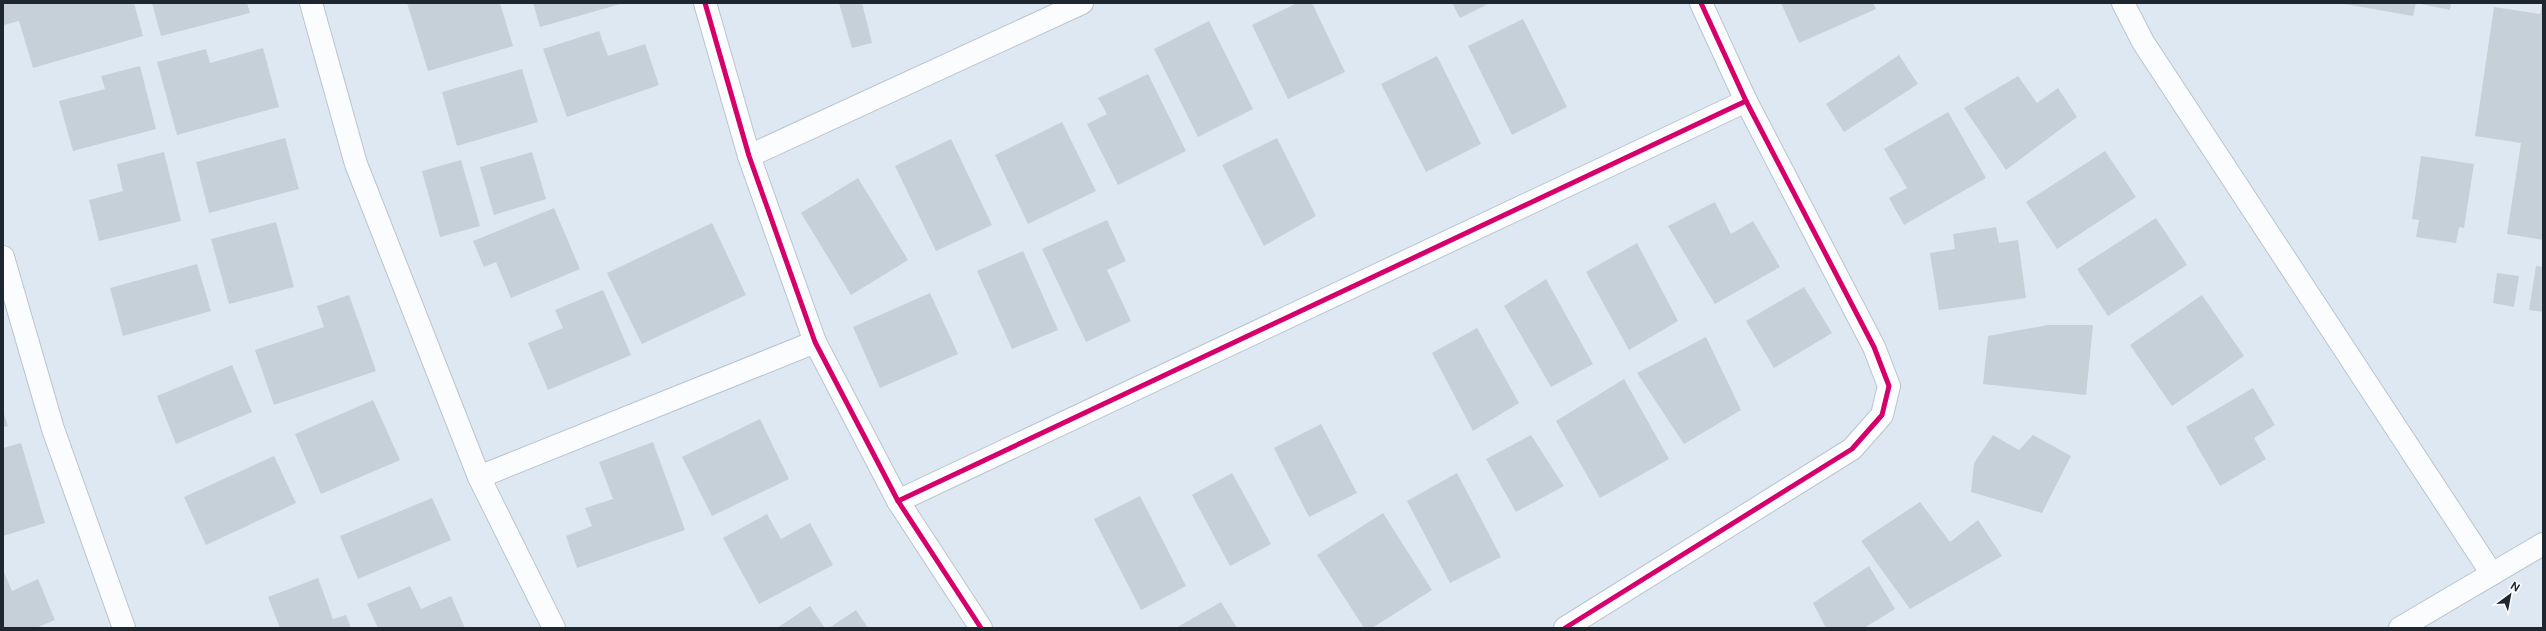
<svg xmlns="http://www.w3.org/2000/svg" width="2546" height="631" font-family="'Public Sans',sans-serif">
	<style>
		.building { fill: #c6d0d8 }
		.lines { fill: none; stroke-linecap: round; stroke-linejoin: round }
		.street-casing { stroke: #bbc4cd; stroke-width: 24 }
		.secondary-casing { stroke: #bbc4cd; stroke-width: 24 }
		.street { stroke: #fafcfd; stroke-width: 22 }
		.secondary { stroke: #fafcfd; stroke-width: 22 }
		.cycleway-casing { stroke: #fff; stroke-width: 8 }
		.cycleway { stroke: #d6006c; stroke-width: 5 }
	</style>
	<rect width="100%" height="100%" fill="#dee8f3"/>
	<g class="building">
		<path d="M 3,3 L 134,3 L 143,36 L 33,68 L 19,21 L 4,25 Z"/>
		<path d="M 152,3 L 247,3 L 250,13 L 161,36 Z"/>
		<path d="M 407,3 L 500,3 L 513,46 L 428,71 Z"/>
		<path d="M 533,3 L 624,3 L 540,27 Z"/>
		<path d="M 839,3 L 862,3 L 872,43 L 852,48 Z"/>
		<path d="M 1297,3 L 1312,3 L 1345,72 L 1288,99 L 1252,25 Z"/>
		<path d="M 1452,3 L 1490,3 L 1460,18 Z"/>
		<path d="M 1781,3 L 1873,3 L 1876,9 L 1799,43 Z"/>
		<path d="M 2339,3 L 2416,3 L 2413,16 Z"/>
		<path d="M 2416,3 L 2451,3 L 2450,10 Z"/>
		<path d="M 2542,3 L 2543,3 L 2543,240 L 2507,234 L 2521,143 L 2475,136 L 2494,7 L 2540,14 Z"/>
		<path d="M 1523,19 L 1567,107 L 1512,135 L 1468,46 Z"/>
		<path d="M 1209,21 L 1253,109 L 1198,137 L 1154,49 Z"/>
		<path d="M 599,31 L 608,56 L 645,44 L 659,85 L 567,117 L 543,49 Z"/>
		<path d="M 263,48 L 279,107 L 177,135 L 157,62 L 206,49 L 210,63 Z"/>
		<path d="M 1899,55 L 1918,84 L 1844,132 L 1826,104 Z"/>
		<path d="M 1437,56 L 1481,144 L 1426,172 L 1381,84 Z"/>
		<path d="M 140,66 L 156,129 L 73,151 L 59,101 L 105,89 L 101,76 Z"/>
		<path d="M 522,69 L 538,122 L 457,146 L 442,92 Z"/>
		<path d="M 1148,74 L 1186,151 L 1118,185 L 1087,124 L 1107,114 L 1098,98 Z"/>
		<path d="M 2018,76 L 2037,103 L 2058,88 L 2077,117 L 2006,170 L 1964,108 Z"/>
		<path d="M 1948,112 L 1986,178 L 1904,225 L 1889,198 L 1907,188 L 1884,149 Z"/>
		<path d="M 1062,122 L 1096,191 L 1028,224 L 995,155 Z"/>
		<path d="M 285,138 L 299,189 L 209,213 L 196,162 Z"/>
		<path d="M 1277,138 L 1316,216 L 1264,246 L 1222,165 Z"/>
		<path d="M 951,139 L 992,225 L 936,251 L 895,166 Z"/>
		<path d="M 2105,151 L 2136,197 L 2057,249 L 2026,202 Z"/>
		<path d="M 164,152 L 181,221 L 99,241 L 89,200 L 123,191 L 117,164 Z"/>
		<path d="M 532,152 L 546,199 L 494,215 L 480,167 Z"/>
		<path d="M 2421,156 L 2474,164 L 2464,228 L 2459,227 L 2456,243 L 2416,237 L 2419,220 L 2412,219 Z"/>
		<path d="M 461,160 L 480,226 L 440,237 L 422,171 Z"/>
		<path d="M 858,178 L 908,260 L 851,295 L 801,213 Z"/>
		<path d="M 1715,202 L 1731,234 L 1753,221 L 1780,267 L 1715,304 L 1668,226 Z"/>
		<path d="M 554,208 L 580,269 L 511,298 L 496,262 L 484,267 L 473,241 Z"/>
		<path d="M 2156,218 L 2187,265 L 2108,316 L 2077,269 Z"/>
		<path d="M 1107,220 L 1126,261 L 1107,270 L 1131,321 L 1086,342 L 1042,249 Z"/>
		<path d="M 276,222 L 294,287 L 229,304 L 211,239 Z"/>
		<path d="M 712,223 L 746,295 L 642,344 L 607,273 Z"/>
		<path d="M 1996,227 L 1999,243 L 2018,240 L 2026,298 L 1939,310 L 1930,253 L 1955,249 L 1953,234 Z"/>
		<path d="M 1637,243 L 1678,321 L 1629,350 L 1586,272 Z"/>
		<path d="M 1023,251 L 1058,330 L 1012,349 L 977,271 Z"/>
		<path d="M 197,264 L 211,311 L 123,336 L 110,288 Z"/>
		<path d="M 2536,266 L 2543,267 L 2543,312 L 2529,310 Z"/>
		<path d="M 2497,273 L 2519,276 L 2514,307 L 2493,303 Z"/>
		<path d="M 1546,279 L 1593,364 L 1551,387 L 1504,306 Z"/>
		<path d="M 1804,287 L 1832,333 L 1774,368 L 1746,321 Z"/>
		<path d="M 603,290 L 631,355 L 548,390 L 528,343 L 563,328 L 555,310 Z"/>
		<path d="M 930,293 L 958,354 L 880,388 L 853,327 Z"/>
		<path d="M 349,295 L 376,371 L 274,405 L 255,350 L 324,327 L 317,306 Z"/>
		<path d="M 2202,295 L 2244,356 L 2172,406 L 2130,345 Z"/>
		<path d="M 2048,325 L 2093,325 L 2086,395 L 1983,384 L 1988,336 Z"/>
		<path d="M 1477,328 L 1519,403 L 1473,431 L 1432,353 Z"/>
		<path d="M 1706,337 L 1741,410 L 1684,444 L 1637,373 Z"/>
		<path d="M 232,365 L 252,412 L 176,444 L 157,396 Z"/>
		<path d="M 1624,379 L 1669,459 L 1600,498 L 1556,421 Z"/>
		<path d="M 2253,388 L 2275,425 L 2254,438 L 2266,459 L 2220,486 L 2186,427 Z"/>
		<path d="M 373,400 L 400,460 L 321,494 L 295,434 Z"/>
		<path d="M 3,411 L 8,426 L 3,427 Z"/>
		<path d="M 760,419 L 789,479 L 712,516 L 682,457 Z"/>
		<path d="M 1321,424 L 1357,493 L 1309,517 L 1274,448 Z"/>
		<path d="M 1531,435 L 1564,486 L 1516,512 L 1486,459 Z"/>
		<path d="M 1993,435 L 2019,450 L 2033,435 L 2071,456 L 2042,513 L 1971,492 L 1974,463 Z"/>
		<path d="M 653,442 L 685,530 L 577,568 L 566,536 L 592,526 L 585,508 L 613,499 L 599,462 Z"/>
		<path d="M 21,443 L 45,523 L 3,536 L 3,448 Z"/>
		<path d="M 274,456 L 296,503 L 206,545 L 184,497 Z"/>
		<path d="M 1232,473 L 1271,544 L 1230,566 L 1192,495 Z"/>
		<path d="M 1457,473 L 1501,557 L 1450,583 L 1407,501 Z"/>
		<path d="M 1140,496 L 1186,586 L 1141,610 L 1094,519 Z"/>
		<path d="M 432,498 L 451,540 L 358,579 L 340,536 Z"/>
		<path d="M 1920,502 L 1950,542 L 1978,520 L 2002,556 L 1910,609 L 1861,541 Z"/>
		<path d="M 1383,513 L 1432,590 L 1372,628 L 1364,628 L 1317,555 Z"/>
		<path d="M 767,514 L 781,539 L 810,523 L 833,565 L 759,604 L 723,538 Z"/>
		<path d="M 1869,566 L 1895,609 L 1864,628 L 1826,628 L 1813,603 Z"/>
		<path d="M 3,570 L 12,591 L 38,579 L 55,620 L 36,628 L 3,628 Z"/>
		<path d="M 318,578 L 333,619 L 346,615 L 351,628 L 280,628 L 268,597 Z"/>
		<path d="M 410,586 L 421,609 L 451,596 L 465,628 L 378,628 L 367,604 Z"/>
		<path d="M 1221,602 L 1237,628 L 1176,628 Z"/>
		<path d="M 810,606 L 825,628 L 777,628 Z"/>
		<path d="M 856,610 L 868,628 L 829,628 Z"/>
	</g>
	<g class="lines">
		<defs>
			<g id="street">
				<path d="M 311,3 L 356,164 L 479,477 L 554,628"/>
				<path d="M 705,3 L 749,156 L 815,342 L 898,501 L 981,628"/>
				<path d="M 749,156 L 1082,3"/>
				<path d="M 3,257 L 53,429 L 124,628"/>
				<path d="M 479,477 L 815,342"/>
				<path d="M 898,501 L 1746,101"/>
				<path d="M 1565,628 L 1852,449 L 1882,415 L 1889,386 L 1874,347 L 1746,101 L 1701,3"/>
			</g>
			<g id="secondary">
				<path d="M 2123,3 L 2143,42 L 2492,574"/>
				<path d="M 2400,628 L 2543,544"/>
			</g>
		</defs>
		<use href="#street" class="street-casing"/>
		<use href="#secondary" class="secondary-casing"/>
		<use href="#street" class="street"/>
		<use href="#secondary" class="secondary"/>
		<defs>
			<g id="cycleway">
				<path d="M 705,3 L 749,156 L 815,342 L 898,501 L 981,628"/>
				<path d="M 898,501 L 1746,101"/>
				<path d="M 1565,628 L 1852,449 L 1882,415 L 1889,386 L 1874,347 L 1746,101 L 1701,3"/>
			</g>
		</defs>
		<use href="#cycleway" class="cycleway-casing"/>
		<use href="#cycleway" class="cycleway"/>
	</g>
	<rect width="2546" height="631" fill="none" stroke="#1e262f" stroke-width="8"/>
	<g transform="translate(2510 595) rotate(32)" stroke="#ffffff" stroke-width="3" paint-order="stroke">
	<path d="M0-3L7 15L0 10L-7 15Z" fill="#1e262f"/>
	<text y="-6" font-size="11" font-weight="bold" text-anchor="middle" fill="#1e262f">N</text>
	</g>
</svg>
